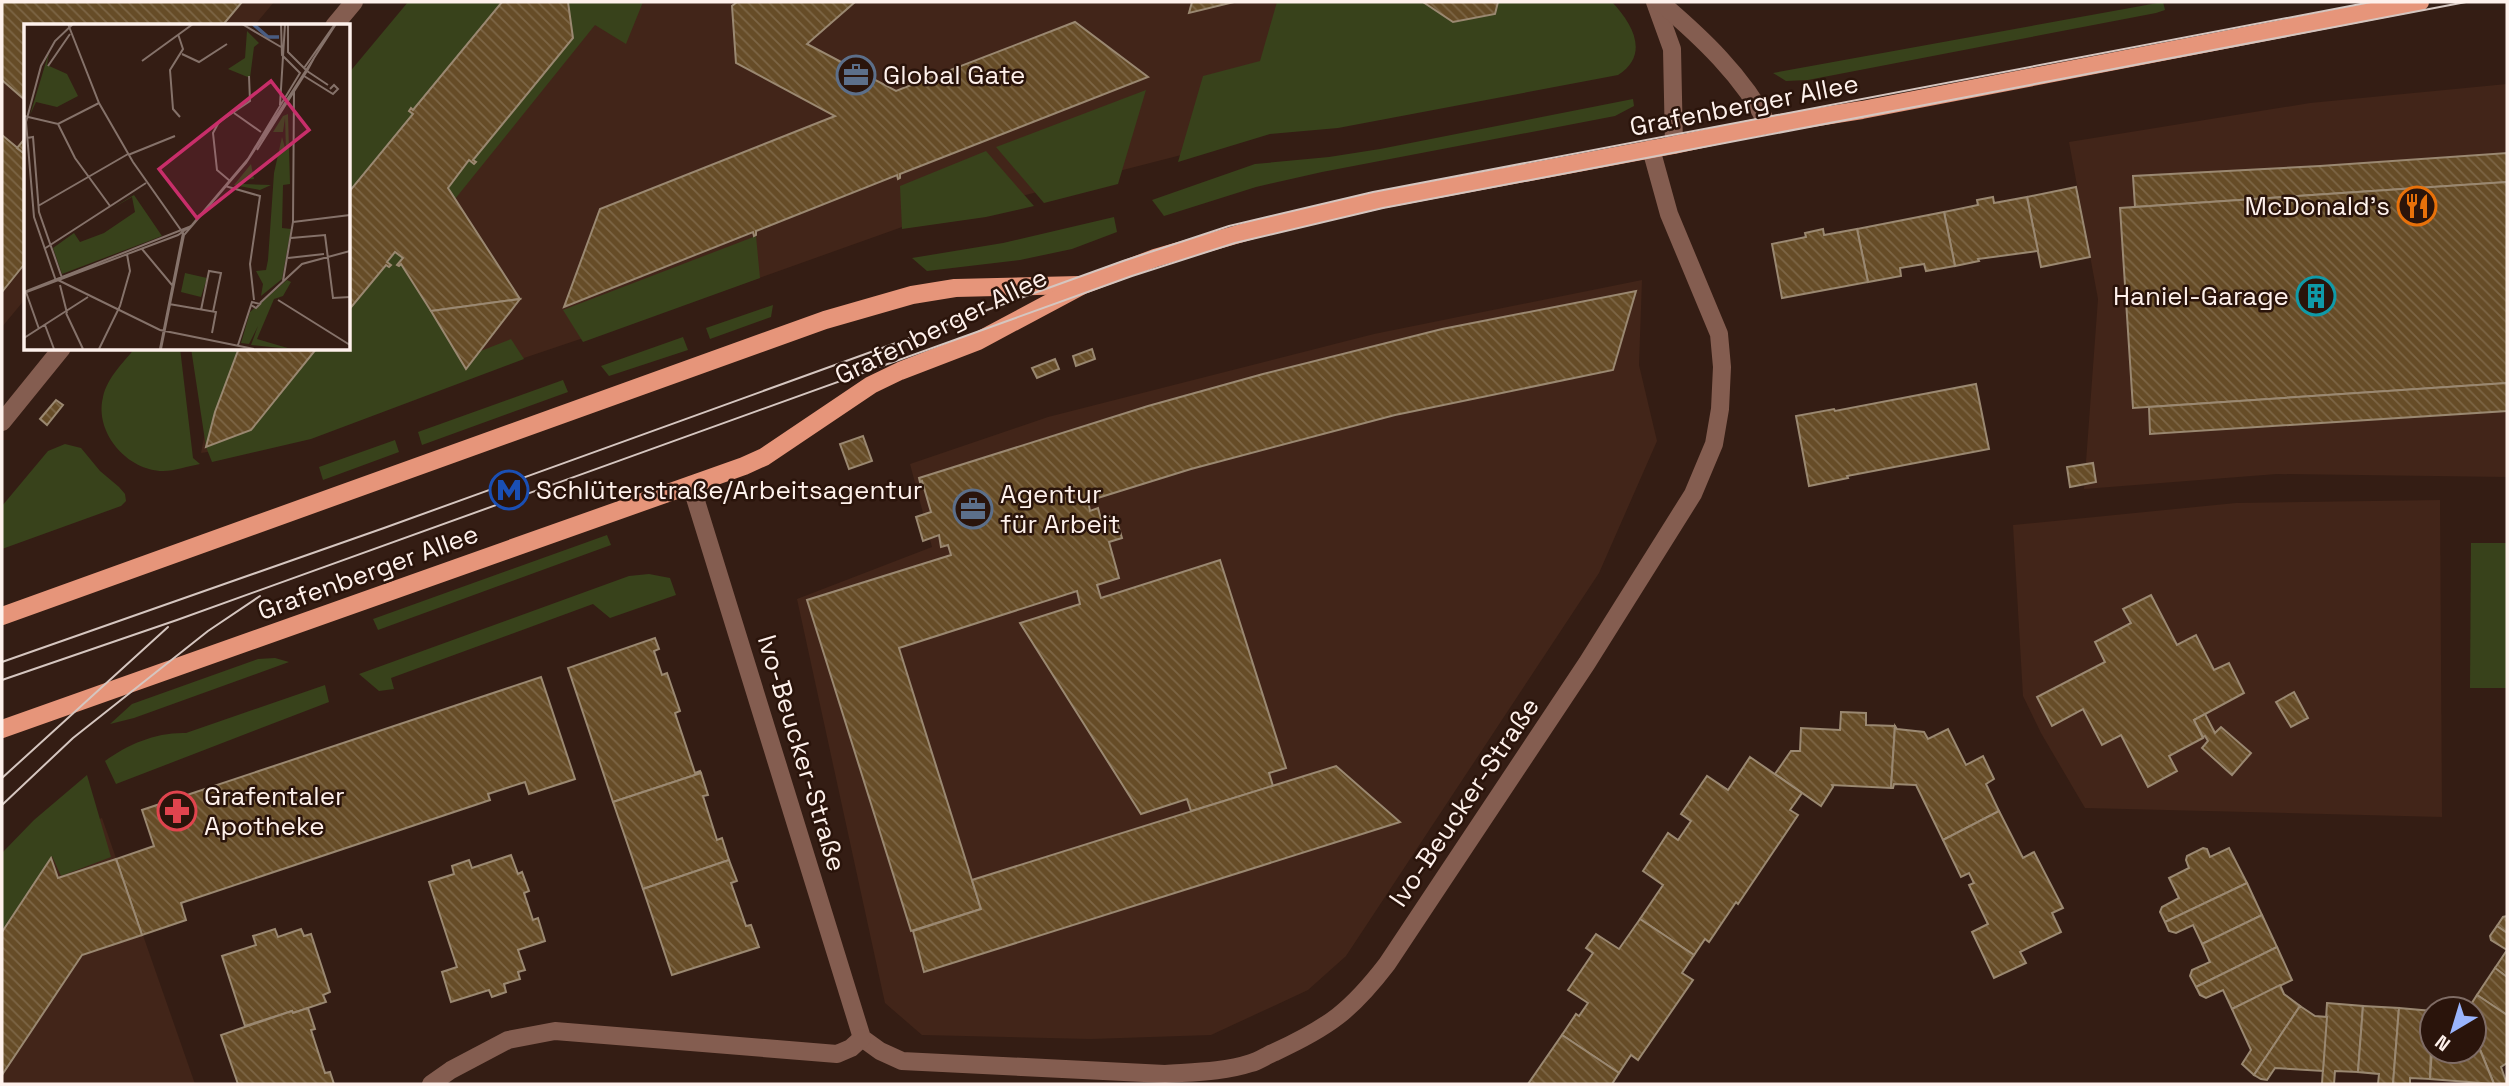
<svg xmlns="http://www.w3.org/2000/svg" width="2509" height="1086" font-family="'Space Grotesk',sans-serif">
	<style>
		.built { fill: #422519 }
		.green { fill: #38421b }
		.building { fill: url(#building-back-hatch); stroke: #9a8871; stroke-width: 2 }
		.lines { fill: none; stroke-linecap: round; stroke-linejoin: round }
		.minor { stroke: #845d50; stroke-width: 18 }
		.major { stroke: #e6957a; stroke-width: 18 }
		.tram { stroke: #d5c6c0; stroke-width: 2 }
		.labels { text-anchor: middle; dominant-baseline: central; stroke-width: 5; stroke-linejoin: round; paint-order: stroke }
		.poi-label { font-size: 26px; fill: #fef1ec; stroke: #2a140b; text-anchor: start }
		.street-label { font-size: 26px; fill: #fef1ec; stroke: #2a140b }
		.inset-river { fill: none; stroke: #495c81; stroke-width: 3.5 }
		.inset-road { fill: none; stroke: #85726a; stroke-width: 2 }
		.view { fill: #c82e6a; fill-opacity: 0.15; stroke: #c82e6a; stroke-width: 3.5 }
		.inset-edge { fill: none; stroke: #fef1ec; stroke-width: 3.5 }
	</style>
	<defs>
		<pattern id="building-back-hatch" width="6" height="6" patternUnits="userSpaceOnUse" patternTransform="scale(1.75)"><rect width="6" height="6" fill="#664c27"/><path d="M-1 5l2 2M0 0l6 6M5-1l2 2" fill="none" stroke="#7d6646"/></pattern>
	</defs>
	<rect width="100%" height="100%" fill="#341d14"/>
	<g class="built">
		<path d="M 2,2 L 274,2 L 254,26 L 26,26 L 26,298 L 2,327 Z"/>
		<path d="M 492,2 L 1587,2 L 1189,153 L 905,226 L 717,293 L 521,359 L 314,435 L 201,453 L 221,348 L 348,348 L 348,170 Z"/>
		<path d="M 2507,84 L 2507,477 L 2277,474 L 2084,489 L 2098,299 L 2069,142 L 2310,103 Z"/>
		<path d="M 1642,280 L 1639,365 L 1657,441 L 1599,573 L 1346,956 L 1308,990 L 1211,1035 L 1091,1039 L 922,1035 L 885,1003 L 797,599 L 932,547 L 910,464 L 1048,417 L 1374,334 Z"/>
		<path d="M 2440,500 L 2442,817 L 2085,808 L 2041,733 L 2023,696 L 2013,525 L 2236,503 Z"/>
		<path d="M 102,818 L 195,1084 L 2,1084 L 2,891 L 36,842 Z"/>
	</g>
	<g class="green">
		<path d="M 408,2 L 502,2 L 413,110 L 410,109 L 409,111 L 413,114 L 348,193 L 348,74 Z"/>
		<path d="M 568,2 L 643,2 L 626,44 L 595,25 L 455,199 L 448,188 L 469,160 L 475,164 L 476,162 L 473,160 L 573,38 Z"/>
		<path d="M 1277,2 L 1423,2 L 1454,22 L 1494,14 L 1498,2 L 1612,2 C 1633,24 1650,55 1618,75 L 1338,128 L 1270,134 L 1178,162 L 1203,76 L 1260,61 Z"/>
		<path d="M 2163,2 L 2165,10 L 2156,13 L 1808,80 L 1786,81 L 1773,73 Z"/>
		<path d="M 1146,90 L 1118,184 L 1044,203 L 996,147 Z"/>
		<path d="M 1633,99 L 1634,106 L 1615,116 L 1322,172 L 1256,187 L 1164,216 L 1152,200 L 1255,164 L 1329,157 L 1380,149 Z"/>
		<path d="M 986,151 L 1034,206 L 986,217 L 902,229 L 900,186 Z"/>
		<path d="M 1114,217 L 1117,232 L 1072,249 L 1020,260 L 927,271 L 912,258 L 1003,243 Z"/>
		<path d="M 756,236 L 760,278 L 583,342 L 563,310 Z"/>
		<path d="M 395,252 L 403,258 L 398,265 L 401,264 L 431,311 L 468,356 L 511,339 L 524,359 L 311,439 L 212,462 L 206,447 L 191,348 L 239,348 L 215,412 L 207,447 L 251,430 L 317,348 L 348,348 L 348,311 L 386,265 L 389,267 L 391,265 L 387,262 Z"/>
		<path d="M 773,305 L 771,317 L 710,339 L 706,328 Z"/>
		<path d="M 683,337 L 688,350 L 609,376 L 601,366 Z"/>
		<path d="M 135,348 L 180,348 L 193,458 L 200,464 C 188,466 175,471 163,471 C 128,471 94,433 103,397 C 107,378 123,363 135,348 Z"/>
		<path d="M 563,380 L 568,392 L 422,445 L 418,432 Z"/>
		<path d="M 395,440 L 399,452 L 323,480 L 319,467 Z"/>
		<path d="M 65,444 L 81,448 L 100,471 L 119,487 L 125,494 L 126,501 L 121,506 L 2,549 L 2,506 L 48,451 Z"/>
		<path d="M 607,535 L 611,545 L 378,630 L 373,619 Z"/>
		<path d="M 2471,543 L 2507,543 L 2507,688 L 2470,688 Z"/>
		<path d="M 649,574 L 670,578 L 676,595 L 610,618 L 593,604 L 391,678 L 394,689 L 379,691 L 359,674 L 629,576 Z"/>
		<path d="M 275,658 L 289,662 L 134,718 L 110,724 L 132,704 L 258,659 Z"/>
		<path d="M 325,685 L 329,702 L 116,784 L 105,761 C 128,744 157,732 186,733 Z"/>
		<path d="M 87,775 L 111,857 L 61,876 L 52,856 L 2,931 L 2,853 L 34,820 Z"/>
	</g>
	<g class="building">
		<path d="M 2,2 L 242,2 L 222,26 L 26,26 L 26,101 L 2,80 Z"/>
		<path d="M 502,2 L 568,2 L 573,38 L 473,160 L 476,162 L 474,164 L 469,160 L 448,188 L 520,299 L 431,311 L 401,264 L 399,266 L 397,265 L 403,258 L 395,252 L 387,262 L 391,265 L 389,267 L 386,265 L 348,311 L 348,193 L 413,114 L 409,111 L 411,108 L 413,110 Z"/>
		<path d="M 737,2 L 855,2 L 807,44 L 896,91 L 1075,22 L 1148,77 L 900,174 L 900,178 L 898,179 L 897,175 L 756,231 L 756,235 L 754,236 L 753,232 L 564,307 L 600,209 L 835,116 L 736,63 L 732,6 Z"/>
		<path d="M 1192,2 L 1234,2 L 1189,13 Z"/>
		<path d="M 1423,2 L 1498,2 L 1495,14 L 1453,22 Z"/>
		<path d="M 2,135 L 26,155 L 26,262 L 2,292 Z"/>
		<path d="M 26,137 L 26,155 L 17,148 Z"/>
		<path d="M 2507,153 L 2507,182 L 2135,207 L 2133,176 L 2320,166 Z"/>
		<path d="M 2507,182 L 2507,383 L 2133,408 L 2120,208 Z"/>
		<path d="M 2076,187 L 2090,257 L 2041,267 L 2027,197 Z"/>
		<path d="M 1993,197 L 1994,203 L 2027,197 L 2038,251 L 1978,259 L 1979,261 L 1955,266 L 1944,212 L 1978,205 L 1977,200 Z"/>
		<path d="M 1944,212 L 1955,266 L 1926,271 L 1924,264 L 1900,268 L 1901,276 L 1868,282 L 1857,229 Z"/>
		<path d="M 1823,229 L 1824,235 L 1857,229 L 1868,282 L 1782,298 L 1772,244 L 1806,237 L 1805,233 Z"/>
		<path d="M 1636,291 L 1613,370 L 1395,415 L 1191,469 L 1088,501 L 1090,511 L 1098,508 L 1101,519 L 1115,515 L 1122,538 L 1109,542 L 1119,578 L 1097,585 L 1101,598 L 1220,560 L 1286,768 L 1269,773 L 1273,786 L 1191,811 L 1187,799 L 1141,814 L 1020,623 L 1080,604 L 1077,591 L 899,648 L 981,909 L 911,931 L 807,600 L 951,555 L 948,545 L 941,547 L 939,535 L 923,541 L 916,517 L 931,512 L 922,481 L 920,482 L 919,478 L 1148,406 L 1263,374 L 1442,329 Z"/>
		<path d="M 520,299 L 466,369 L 431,311 Z"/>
		<path d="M 239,348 L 317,348 L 251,430 L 206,447 L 215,412 Z"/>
		<path d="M 1092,349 L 1095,359 L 1076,366 L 1073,356 Z"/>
		<path d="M 1055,359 L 1059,369 L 1037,378 L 1032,368 Z"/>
		<path d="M 2507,383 L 2507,411 L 2150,434 L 2149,407 Z"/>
		<path d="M 1976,384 L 1989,449 L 1847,476 L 1848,478 L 1809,486 L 1796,416 L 1834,409 L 1835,411 Z"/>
		<path d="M 56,400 L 63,405 L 47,425 L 40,419 Z"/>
		<path d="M 863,436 L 872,461 L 849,469 L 840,444 Z"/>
		<path d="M 2093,463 L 2096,482 L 2070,487 L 2067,467 Z"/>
		<path d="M 2151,595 L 2177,645 L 2196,635 L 2214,670 L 2229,663 L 2244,693 L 2194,720 L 2203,738 L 2169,756 L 2177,771 L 2148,787 L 2121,735 L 2102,745 L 2083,709 L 2052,726 L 2037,697 L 2105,662 L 2095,642 L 2131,623 L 2123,609 Z"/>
		<path d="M 655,638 L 659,649 L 654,651 L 662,675 L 667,673 L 680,711 L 675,713 L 695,773 L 700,771 L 701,773 L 613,802 L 568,668 Z"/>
		<path d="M 541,677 L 575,779 L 529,794 L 525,782 L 488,794 L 490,800 L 181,903 L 186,920 L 142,935 L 116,859 L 154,846 L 142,810 Z"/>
		<path d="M 2294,692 L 2308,718 L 2291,727 L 2276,702 Z"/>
		<path d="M 1841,712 L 1866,713 L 1866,725 L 1895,726 L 1891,788 L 1832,785 L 1833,787 L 1821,806 L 1775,774 L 1791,751 L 1800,751 L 1801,728 L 1840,730 Z"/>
		<path d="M 2205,714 L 2215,733 L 2221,727 L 2251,753 L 2232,775 L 2202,748 L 2208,741 L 2205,736 L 2203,737 L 2194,720 Z"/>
		<path d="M 1895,726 L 1897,729 L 1924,732 L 1928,739 L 1948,729 L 1966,765 L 1983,756 L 1994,779 L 1986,784 L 1999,811 L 1943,840 L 1916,785 L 1894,784 L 1893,788 L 1891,788 Z"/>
		<path d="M 1750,757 L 1802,793 L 1790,810 L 1798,815 L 1738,904 L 1736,902 L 1709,942 L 1705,939 L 1694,955 L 1640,919 L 1663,885 L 1643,871 L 1668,833 L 1678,840 L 1691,821 L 1681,814 L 1707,776 L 1728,790 Z"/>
		<path d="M 1336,766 L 1400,822 L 924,972 L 913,931 L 981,909 L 972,880 Z"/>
		<path d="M 701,773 L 708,795 L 703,796 L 717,840 L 722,838 L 729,860 L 643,889 L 613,802 Z"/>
		<path d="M 1999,811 L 2023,858 L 2034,852 L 2063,908 L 2052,913 L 2061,932 L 2020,952 L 2026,963 L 1994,978 L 1972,932 L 1988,924 L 1969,885 L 1974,883 L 1969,873 L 1961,877 L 1943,840 Z"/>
		<path d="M 2203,848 L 2207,849 L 2210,857 L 2229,848 L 2247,883 L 2165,922 L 2160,912 L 2162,907 L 2179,898 L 2169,878 L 2189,868 L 2186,860 L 2187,856 Z"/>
		<path d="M 511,855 L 518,874 L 522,872 L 529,891 L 524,893 L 533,920 L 538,918 L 545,941 L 518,950 L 525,970 L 518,972 L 520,979 L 504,984 L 506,992 L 492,997 L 489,990 L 451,1002 L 442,972 L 457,967 L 429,882 L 454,874 L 452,866 L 469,860 L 472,868 Z"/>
		<path d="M 51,858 L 58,878 L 116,859 L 142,935 L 82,955 L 2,1075 L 2,932 Z"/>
		<path d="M 729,860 L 737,881 L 731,883 L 746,926 L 751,925 L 759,947 L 672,975 L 643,889 Z"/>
		<path d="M 2247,883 L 2262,915 L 2202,944 L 2193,925 L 2176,933 L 2169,931 L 2165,922 Z"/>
		<path d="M 2262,915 L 2277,947 L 2196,987 L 2190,976 L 2192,970 L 2210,962 L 2202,944 Z"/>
		<path d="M 2507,916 L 2507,933 L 2497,926 L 2503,917 Z"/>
		<path d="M 1640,919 L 1694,955 L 1682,973 L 1693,980 L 1638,1060 L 1631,1055 L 1619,1073 L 1562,1035 L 1576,1014 L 1579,1016 L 1588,1003 L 1568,990 L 1593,953 L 1586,948 L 1596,934 L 1619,949 Z"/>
		<path d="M 2497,926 L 2507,933 L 2507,977 L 2495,968 L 2507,950 L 2491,940 L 2490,936 Z"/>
		<path d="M 275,929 L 278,937 L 301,929 L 304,936 L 311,934 L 330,992 L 323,995 L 326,1002 L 293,1013 L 292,1011 L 245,1026 L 222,956 L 256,945 L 253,936 Z"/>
		<path d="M 2277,947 L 2292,980 L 2232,1009 L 2223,990 L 2206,998 L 2200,995 L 2196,987 Z"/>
		<path d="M 2495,968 L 2507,977 L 2507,1015 L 2477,995 Z"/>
		<path d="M 2280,985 L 2284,994 L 2300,1006 L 2254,1075 L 2242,1064 L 2251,1050 L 2232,1009 Z"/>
		<path d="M 2477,995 L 2507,1015 L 2507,1063 L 2501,1067 L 2507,1084 L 2494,1084 L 2474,1035 L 2474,1009 L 2468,1009 Z"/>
		<path d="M 2327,1003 L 2363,1006 L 2358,1072 L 2335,1071 L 2334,1084 L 2322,1084 Z"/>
		<path d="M 2300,1006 L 2315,1016 L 2327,1017 L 2323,1071 L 2275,1068 L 2267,1080 L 2261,1079 L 2254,1075 Z"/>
		<path d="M 2363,1006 L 2399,1008 L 2393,1084 L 2378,1084 L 2379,1074 L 2358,1072 Z"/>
		<path d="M 308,1008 L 315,1029 L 311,1030 L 325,1073 L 330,1072 L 334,1084 L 238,1084 L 221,1035 L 292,1011 L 293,1013 Z"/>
		<path d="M 2399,1008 L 2432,1011 L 2430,1079 L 2410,1078 L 2410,1084 L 2393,1084 Z"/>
		<path d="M 1562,1035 L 1619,1073 L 1612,1084 L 1528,1084 Z"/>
		<path d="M 2474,1035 L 2494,1084 L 2430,1079 L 2432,1050 L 2474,1051 Z"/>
	</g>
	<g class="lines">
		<g class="minor">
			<path d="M 1655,2 L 1672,49 L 1674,145"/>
			<path d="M 1660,2 C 1701,37 1743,76 1768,125"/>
			<path d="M 334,26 L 354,2"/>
			<path d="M 2,422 L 62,348"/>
			<path d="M 691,485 L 862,1038 L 880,1051 L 902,1061 L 1165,1074 C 1193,1072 1224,1072 1251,1063 C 1259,1061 1267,1055 1275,1052 C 1329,1027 1351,1011 1387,964 L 1587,663 L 1693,494 L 1714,444 L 1720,409 L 1722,367 L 1719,334 L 1669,214 L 1651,149"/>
			<path d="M 431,1084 L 451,1070 L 508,1040 L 555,1031 L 837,1054 L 851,1048 L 862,1038"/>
		</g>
		<g class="major">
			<path d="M 2,616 L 825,320 L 912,295 L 955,288 L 1080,285"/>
			<path d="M 2,729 L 744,466 L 764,457 L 871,385 L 900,371 L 978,341 L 1083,285 L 1155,258 L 1263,227 L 1380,200 L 1674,145 L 1768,125 L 1862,110 L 2420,2"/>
		</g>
		<g class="tram">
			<path d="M 2,662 L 384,528 L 1123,261 L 1229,226 L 1373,192 L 2371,2"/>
			<path d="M 2,680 L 177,620 L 1132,276 L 1235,243 L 1383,208 L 2466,2"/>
			<path d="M 2,778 L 168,627"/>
			<path d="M 2,805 L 73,738 L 208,631 L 260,596"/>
		</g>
	</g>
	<defs>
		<symbol id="office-ring" viewBox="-11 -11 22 22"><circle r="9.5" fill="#2a140b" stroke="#5c6f8a" stroke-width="1.5"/><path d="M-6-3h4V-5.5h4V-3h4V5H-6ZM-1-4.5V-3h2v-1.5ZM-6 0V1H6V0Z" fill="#5c6f8a"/></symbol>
		<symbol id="restaurant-ring" viewBox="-11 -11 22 22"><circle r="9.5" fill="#2a140b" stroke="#e8710a" stroke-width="1.5"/><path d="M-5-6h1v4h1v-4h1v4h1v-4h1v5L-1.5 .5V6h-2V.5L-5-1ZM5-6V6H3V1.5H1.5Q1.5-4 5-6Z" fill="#e8710a"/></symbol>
		<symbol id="building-ring" viewBox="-11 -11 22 22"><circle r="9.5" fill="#2a140b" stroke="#0f9aa8" stroke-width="1.5"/><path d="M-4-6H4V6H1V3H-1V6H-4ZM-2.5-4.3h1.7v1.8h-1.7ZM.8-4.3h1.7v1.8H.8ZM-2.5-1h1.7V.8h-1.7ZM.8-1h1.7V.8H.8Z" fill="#0f9aa8"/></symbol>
		<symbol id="metro-ring" viewBox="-11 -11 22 22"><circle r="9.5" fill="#2a140b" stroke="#1a4fb4" stroke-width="1.5"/><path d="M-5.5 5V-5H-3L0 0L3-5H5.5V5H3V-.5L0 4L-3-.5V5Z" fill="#1a4fb4"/></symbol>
		<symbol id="pharmacy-ring" viewBox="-11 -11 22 22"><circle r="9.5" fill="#2a140b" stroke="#e0444e" stroke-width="1.5"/><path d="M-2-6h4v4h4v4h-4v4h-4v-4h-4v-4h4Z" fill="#e0444e"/></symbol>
	</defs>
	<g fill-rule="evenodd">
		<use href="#office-ring" x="834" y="53" width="44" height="44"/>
		<use href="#restaurant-ring" x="2395" y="184" width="44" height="44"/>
		<use href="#building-ring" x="2294" y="274" width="44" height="44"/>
		<use href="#metro-ring" x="487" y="468" width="44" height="44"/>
		<use href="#office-ring" x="951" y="487" width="44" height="44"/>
		<use href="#pharmacy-ring" x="155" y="789" width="44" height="44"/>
	</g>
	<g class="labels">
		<g class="poi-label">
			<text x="883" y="75">Global Gate</text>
			<text x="2390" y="206" text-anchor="end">McDonald's</text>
			<text x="2289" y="296" text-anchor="end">Haniel-Garage</text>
			<text x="536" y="490">Schlüterstraße/Arbeitsagentur</text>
			<text x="1000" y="494">Agentur<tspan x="1000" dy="30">für Arbeit</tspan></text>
			<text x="204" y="796">Grafentaler<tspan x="204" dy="30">Apotheke</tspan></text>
		</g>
		<g class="street-label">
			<text transform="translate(1744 105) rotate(-11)">Grafenberger Allee</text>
			<text transform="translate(941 326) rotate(-26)">Grafenberger Allee</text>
			<text transform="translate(368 572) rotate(-20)">Grafenberger Allee</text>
			<text transform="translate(802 753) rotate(73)">Ivo-Beucker-Straße</text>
			<text transform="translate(1464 802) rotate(-56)">Ivo-Beucker-Straße</text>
		</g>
	</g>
	<g transform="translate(24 24)">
		<rect width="326" height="326" fill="#341d14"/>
		<path d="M 223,7 L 235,19 L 230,23 L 226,54 L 204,45 L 221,34 ZM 264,90 L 266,160 L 259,161 L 258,204 L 267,205 L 258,255 L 237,272 L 239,260 L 232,247 L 242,246 L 244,236 L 250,149 L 258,113 L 262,127 L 261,94 L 259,108 L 249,108 L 259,92 ZM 227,140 L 230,155 L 219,156 L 219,160 L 247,161 L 236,166 L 210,161 ZM 110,171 L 138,212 L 38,250 L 29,224 L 50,209 L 56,218 L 80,209 L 111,188 L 108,173 L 87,185 ZM 161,249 L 183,254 L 177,273 L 157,268 ZM 263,256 L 267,258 L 259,272 L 250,275 L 233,315 L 267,325 L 227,321 L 234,302 L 225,320 L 217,319 L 226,288 Z" fill="#38421b"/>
		<path d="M 25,28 L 23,41 L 43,50 L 54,72 L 33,83 L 12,78 L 6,91 Z" fill="#38421b"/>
		<path class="inset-river" d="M 229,0 L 244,13 L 255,13"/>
		<path class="inset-road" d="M 44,0 L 75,79 L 109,138 L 159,209 L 136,325M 218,0 L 257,23M 154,10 L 159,25 L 146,46 L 149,85 L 156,93M 158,30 L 175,38 L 203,20M 290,34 L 283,47 L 304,61M 118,37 L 169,0M 24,42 L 46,10M 280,44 L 311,0M 280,52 L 309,70 L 314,65 L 310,61 L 306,65M 256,81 L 261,0M 210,89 L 237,108M 0,92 L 34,100 L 75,79M 34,100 L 51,134 L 86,182M 3,114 L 9,113 L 15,188 L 38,254M 233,126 L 283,47 L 264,28 L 264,0M 104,131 L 151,112M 206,157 L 193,146 L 189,109 L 195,98 L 226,77 L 225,52M 201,162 L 236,172 L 226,240 L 230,276M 14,182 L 104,130M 269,198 L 326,191M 267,214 L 301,211 L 309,274 L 326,273M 20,225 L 122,159M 118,225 L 148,261M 264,234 L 300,230M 34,256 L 136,306 L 230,325M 32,257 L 10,193 L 2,98 L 17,42 L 31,17 L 49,0M 259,257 L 269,198 L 270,68M 36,261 L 43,289M 0,268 L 165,203M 2,268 L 15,305M 0,269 L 154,211 L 168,201 L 224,135 L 276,49 L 258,31 L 257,0M 254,276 L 326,321M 236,279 L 278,240 L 326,227M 145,280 L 192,288 L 188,309M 177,286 L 185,247 L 197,249 L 189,288M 42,289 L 59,325M 21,301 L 30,325M 0,314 L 64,273M 214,321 L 228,278 L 236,280 L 232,284 L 227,281M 75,325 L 96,282 L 106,247 L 103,230M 137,325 L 160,211 L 222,139 L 312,0"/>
		<path class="view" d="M 247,57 L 285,106 L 173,194 L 135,145 Z"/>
		<rect width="326" height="326" class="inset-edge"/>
	</g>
	<rect width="2509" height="1086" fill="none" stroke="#fef1ec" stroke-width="7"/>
	<g transform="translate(2453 1030) rotate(218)"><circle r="33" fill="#2a140b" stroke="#7f6c65" stroke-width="2"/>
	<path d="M0-5L12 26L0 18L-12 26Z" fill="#9ab5fd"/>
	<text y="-10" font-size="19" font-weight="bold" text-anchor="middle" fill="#fef1ec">N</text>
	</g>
</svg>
